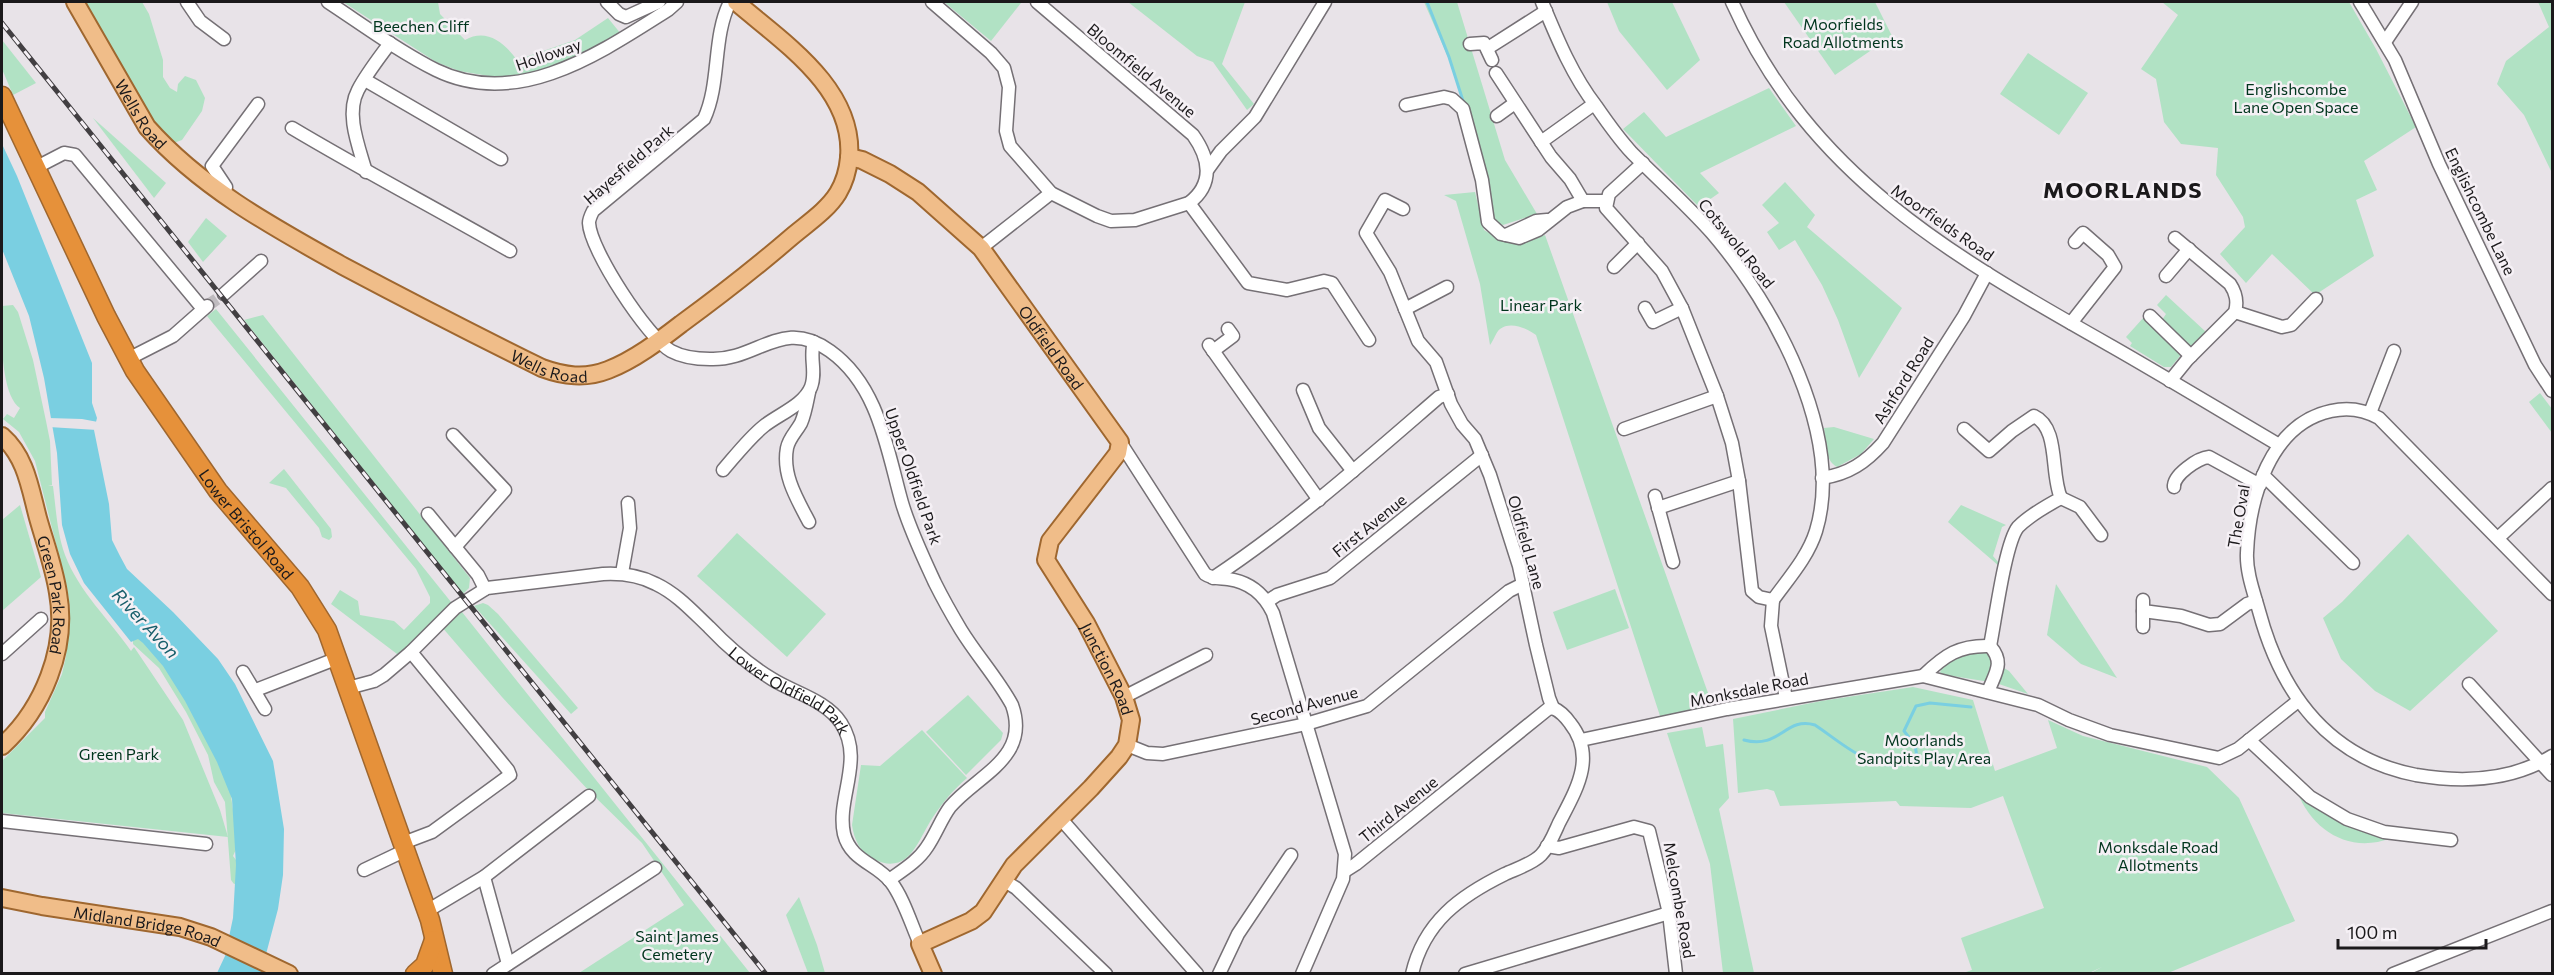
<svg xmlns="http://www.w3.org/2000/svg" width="2554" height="975" font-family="Commissioner,sans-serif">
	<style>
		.green { fill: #b1e2c4 }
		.water { fill: #7acfe1 }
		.pier { fill: #e8e3e8 }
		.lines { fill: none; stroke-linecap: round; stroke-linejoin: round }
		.stream { stroke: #7acfe1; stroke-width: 3 }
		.minor-tunnel { stroke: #bfbbbf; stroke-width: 12; stroke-dasharray: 12 6; stroke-linecap: butt }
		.minor-casing { stroke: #757075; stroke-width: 15 }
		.major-casing { stroke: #9f672f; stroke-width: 20 }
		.highway-casing { stroke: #9f672f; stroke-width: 21 }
		.minor { stroke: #fff; stroke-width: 12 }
		.major { stroke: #f0bd89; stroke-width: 16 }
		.highway { stroke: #e6913a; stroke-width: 18 }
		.rail-casing { stroke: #423f42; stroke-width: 5 }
		.rail { stroke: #f5f0f5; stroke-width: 3; stroke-dasharray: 9; stroke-linecap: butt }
		.labels { text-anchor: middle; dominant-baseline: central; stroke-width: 5; stroke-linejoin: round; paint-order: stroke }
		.park-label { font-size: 16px; fill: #00351d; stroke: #f5f0f5 }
		.street-label { font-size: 16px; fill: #1b191b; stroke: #f5f0f5 }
		.water-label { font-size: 18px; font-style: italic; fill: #175e6b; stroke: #f5f0f5 }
		.district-label { font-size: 22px; font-weight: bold; letter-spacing: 1.5px; fill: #1b191b; stroke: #f5f0f5 }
	</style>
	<rect width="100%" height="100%" fill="#e8e3e8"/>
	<g class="green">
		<path d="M 86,2 L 142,2 L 149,14 L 163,60 L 163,77 L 170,88 L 177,92 L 178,84 L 185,76 L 196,80 L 205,98 L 202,111 L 182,140 L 171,144 C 138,112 107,44 86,2 Z"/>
		<path d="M 343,2 L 438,2 L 440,14 L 465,40 C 486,28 504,42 517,60 L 575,40 L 608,18 L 621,34 L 585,59 L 507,79 L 459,71 L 436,62 Z"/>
		<path d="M 944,2 L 1020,2 L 1021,3 L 991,41 Z"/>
		<path d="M 1128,2 L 1245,2 L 1222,64 L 1254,104 L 1247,110 L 1213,62 L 1197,56 Z"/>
		<path d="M 1424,2 L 1457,2 L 1505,160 L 1537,214 L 1503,225 L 1491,221 L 1479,146 L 1451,64 Z"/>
		<path d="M 1607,2 L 1672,2 L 1700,60 L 1667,90 L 1619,31 Z"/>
		<path d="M 1784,2 L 1875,2 L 1892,36 L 1835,75 Z"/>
		<path d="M 2162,2 L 2349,2 L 2376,49 L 2416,127 L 2364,161 L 2377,190 L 2356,200 L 2374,256 L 2315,295 L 2272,254 L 2246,283 L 2220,254 L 2245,227 L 2243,217 L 2216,175 L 2218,148 L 2181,144 L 2164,122 L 2156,79 L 2141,69 L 2178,15 Z"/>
		<path d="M 2538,2 L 2552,2 L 2552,173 L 2524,115 L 2497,84 L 2506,61 L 2549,27 Z"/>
		<path d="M 2,40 L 36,83 L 13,95 L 2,69 Z"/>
		<path d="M 2028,53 L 2088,93 L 2059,135 L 2000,94 Z"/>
		<path d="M 1769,88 L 1796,126 L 1700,173 L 1719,193 L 1699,207 L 1623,129 L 1644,112 L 1666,137 Z"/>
		<path d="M 93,118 L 166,183 L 154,198 Z"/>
		<path d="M 1785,182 L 1815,215 L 1807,227 L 1902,308 L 1859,378 L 1838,320 L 1822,285 L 1795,240 L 1779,250 L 1767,232 L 1779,223 L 1762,205 Z"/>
		<path d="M 1475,192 L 1484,230 C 1510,245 1517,247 1545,235 L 1713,707 L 1661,719 L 1536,335 C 1527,328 1510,321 1500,329 C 1496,332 1494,340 1490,345 L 1480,284 L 1456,201 L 1444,195 Z"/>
		<path d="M 206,218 L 227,236 L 203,262 L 188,242 Z"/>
		<path d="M 2166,295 L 2206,332 L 2191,346 L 2187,343 L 2162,320 L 2166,314 L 2157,305 Z"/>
		<path d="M 13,305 L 18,312 L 33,360 L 46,421 L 50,441 L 52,485 L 48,485 L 53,486 C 56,509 57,533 65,555 C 79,592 109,619 131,651 L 134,647 L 183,720 L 220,810 L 228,837 L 2,813 L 2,761 L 45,718 L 45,712 L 62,674 L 66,656 L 70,608 L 67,587 L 35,461 L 19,432 L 3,419 L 7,414 L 14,418 L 20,408 C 0,395 1,330 2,306 Z"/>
		<path d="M 216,309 L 451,602 L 442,616 L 401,657 L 331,604 L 340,590 L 358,601 L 360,615 L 394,621 L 404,630 L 430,603 L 430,597 L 416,569 L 207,316 Z"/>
		<path d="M 263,315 L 470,578 L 469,588 L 463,594 L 244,320 Z"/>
		<path d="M 2144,317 L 2180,352 L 2180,356 L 2171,367 L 2164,367 L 2130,346 L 2132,343 L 2126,337 Z"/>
		<path d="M 2540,393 L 2552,409 L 2552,433 L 2529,402 Z"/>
		<path d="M 1834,427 L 1874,439 L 1861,454 L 1837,467 C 1824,460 1826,441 1824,428 Z"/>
		<path d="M 284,469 L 331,529 L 332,537 L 329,540 L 322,537 L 319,528 L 286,488 L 269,483 Z"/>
		<path d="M 20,505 L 41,577 L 2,611 L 2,520 Z"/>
		<path d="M 1961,505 L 2006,525 L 2002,527 L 1993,556 L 1999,563 L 1999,566 L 1948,522 Z"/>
		<path d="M 737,533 L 826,614 L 787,657 L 697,576 Z"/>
		<path d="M 2408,534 L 2498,631 L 2410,711 L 2375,691 L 2341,659 L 2323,618 L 2342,602 Z"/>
		<path d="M 2056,584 L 2117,678 L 2081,664 L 2047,635 Z"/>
		<path d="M 1615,589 L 1629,628 L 1567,650 L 1553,612 Z"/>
		<path d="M 483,603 L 488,605 L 498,614 L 578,708 L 571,714 L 474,606 Z"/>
		<path d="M 462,612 L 750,973 L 579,973 L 684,905 L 642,843 L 590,792 L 502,697 L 441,626 Z"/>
		<path d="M 141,636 L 164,660 L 228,775 L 238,845 L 233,856 L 239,864 L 237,883 L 234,884 L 231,880 L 225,802 L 214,782 L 208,755 L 186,712 L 159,668 L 133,644 L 133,638 Z"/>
		<path d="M 1970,650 L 1984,650 L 1994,662 L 2009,671 L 2028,694 L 1996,683 L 1940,674 L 1942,663 Z"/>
		<path d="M 1913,687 L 1973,700 L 1995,771 L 2057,748 L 2048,720 L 2083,736 L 2207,767 L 2239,798 L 2295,921 L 2168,973 L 2091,973 L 2102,967 L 2087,974 L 1963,973 L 1972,970 L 1961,938 L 2044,908 L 2003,796 L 1971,808 L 1900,806 L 1896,801 L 1780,806 L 1774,791 L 1767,789 L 1738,793 L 1733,719 L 1821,701 Z"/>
		<path d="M 968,695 L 1003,733 L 1001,740 L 966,775 L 926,732 Z"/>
		<path d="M 1702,727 L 1706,747 L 1723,744 L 1729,798 L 1719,809 L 1754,973 L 1723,973 L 1710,864 L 1667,733 Z"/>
		<path d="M 922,730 L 967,778 C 954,789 943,802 933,817 C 918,839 910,877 873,859 C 860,853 854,839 852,825 L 861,765 L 880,766 Z"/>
		<path d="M 2297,791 L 2391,838 C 2350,854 2312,831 2297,791 Z"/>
		<path d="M 799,897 L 817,945 L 825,973 L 808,973 L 786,915 Z"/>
	</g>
	<path class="water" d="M 2,144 L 17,176 L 92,363 L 92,403 L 97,418 L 94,430 L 109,504 L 112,540 L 120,556 L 127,569 L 173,612 L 218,659 L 235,684 L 273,761 L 284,829 L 283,875 L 278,909 L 261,973 L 217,973 L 225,956 L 233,918 L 236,865 L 232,799 L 217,762 L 185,701 L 163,666 L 143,643 L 138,639 L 131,642 L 84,583 L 70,554 L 62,525 L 57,453 L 44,378 L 29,316 L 2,249 Z"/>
	<path class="pier" d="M 48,418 L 82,419 L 98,422 L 97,430 L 49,427 Z"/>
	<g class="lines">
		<g class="stream">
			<path d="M 1427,2 L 1449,57 L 1464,104"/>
			<path d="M 1744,740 C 1780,750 1785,716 1815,725 C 1842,743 1870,771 1905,764 C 1911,762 1914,762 1917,757 L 1915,745 L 1904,731 L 1916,706 L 1930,703 L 1971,707"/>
		</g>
		<path class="minor-tunnel" d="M 207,306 L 224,294"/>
		<defs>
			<g id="minor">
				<path d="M 187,2 L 200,21 L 224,39"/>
				<path d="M 328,2 C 363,25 398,51 436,70 C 518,110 600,53 668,10 L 677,2"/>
				<path d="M 607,2 L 619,14 L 626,17 L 659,2"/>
				<path d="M 730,2 C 712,38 721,82 704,119 L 593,211 C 591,215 589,219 589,223 C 590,250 648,338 671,351 C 682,357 697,359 710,359 C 758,361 782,316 830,351 C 879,386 887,450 902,503 C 910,530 923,557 935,583 C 943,599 952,615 961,630 C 977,656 998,679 1012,705 C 1031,758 977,775 950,807 C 941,819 936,834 927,847 C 918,861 903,870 889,880"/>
				<path d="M 932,2 L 991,53 L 1004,68 L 1009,87 L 1006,131 L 1010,146 L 1051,193 L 1097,216 L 1111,221 L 1135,220 L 1189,203 C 1214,184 1210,159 1193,135 L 1037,2"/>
				<path d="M 1542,2 C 1557,38 1572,75 1596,106 C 1607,122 1619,139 1632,153 C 1659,180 1687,205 1712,233 C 1774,305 1845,435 1816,531 C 1808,557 1788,579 1773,600"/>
				<path d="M 1732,2 C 1810,176 1952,256 2111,346 C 2167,378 2223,412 2279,445"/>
				<path d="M 2360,2 L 2395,60 L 2439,164 L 2535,365 L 2552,391"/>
				<path d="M 2385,42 L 2412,2"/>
				<path d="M 1470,44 L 1484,43 L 1492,60"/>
				<path d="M 1488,48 L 1546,11"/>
				<path d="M 1496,73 L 1551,157 L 1570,179 L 1583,201"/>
				<path d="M 365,80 L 501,159"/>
				<path d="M 1406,105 L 1444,97 L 1452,99 L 1463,109 L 1482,180 L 1488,222 L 1501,234 L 1519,238 L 1538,230 L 1567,207 L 1583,201 L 1606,201"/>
				<path d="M 1497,116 L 1515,103"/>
				<path d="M 292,128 C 364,171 437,209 510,251"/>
				<path d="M 1541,142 L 1594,104"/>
				<path d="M 1643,163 L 1609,194 L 1606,208 L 1662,271 L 1682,308 L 1717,396 L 1732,443 L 1739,481 L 1752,591 L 1759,597 L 1773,600"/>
				<path d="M 35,168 L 64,153 L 75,155 L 203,309"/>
				<path d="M 1208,169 L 1221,151 L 1255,117 L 1325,2"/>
				<path d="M 366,172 C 359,147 345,114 358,90 C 367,73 379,58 390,43"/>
				<path d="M 224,193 L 226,187 L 212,166 L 258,104"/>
				<path d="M 1189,203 L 1248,283 L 1287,290 L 1324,281 L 1332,283 L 1369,340"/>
				<path d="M 1403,209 L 1385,200 L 1366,233 L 1390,272 L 1418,341 L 1436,362 L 1451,404 L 1462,424 L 1475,439 L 1490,475 L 1519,566 L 1536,645 L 1549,698 L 1553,708"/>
				<path d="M 1506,235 L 1536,221 L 1547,220"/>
				<path d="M 981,248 L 1051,193"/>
				<path d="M 1614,267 L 1638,243"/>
				<path d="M 2166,276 L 2189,249"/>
				<path d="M 224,294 L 261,261"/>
				<path d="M 1645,308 L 1653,322 L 1682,308"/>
				<path d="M 1405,309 L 1447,287"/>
				<path d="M 2235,312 L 2282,327 L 2291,325 L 2316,299"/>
				<path d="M 2150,316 L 2191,356"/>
				<path d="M 2071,323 L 2115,267 L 2108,255 L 2083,233 L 2075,242"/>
				<path d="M 1209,345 L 1319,500"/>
				<path d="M 1213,351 L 1233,336 L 1228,329"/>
				<path d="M 128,359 L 173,336 L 207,306"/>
				<path d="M 2170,381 L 2187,360 L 2235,312 C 2238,301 2236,293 2230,284 L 2175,238"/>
				<path d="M 1303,390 L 1319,428 L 1353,471"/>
				<path d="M 2370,413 L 2394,351"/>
				<path d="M 1624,429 L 1717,396"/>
				<path d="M 1964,429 L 1989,451 L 2012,431 L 2034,416 C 2060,428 2050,474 2061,498 C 2046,506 2030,515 2018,527 C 2005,543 1995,622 1990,646"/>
				<path d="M 453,435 L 505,490 L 455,547"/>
				<path d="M 1120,442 L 1205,574 C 1212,579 1220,578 1228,579 C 1250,582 1264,594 1273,613 L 1345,854 L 1343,879 L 1302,974"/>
				<path d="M 723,470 C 736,455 749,438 764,426 C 779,414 804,405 811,387 C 817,372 809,357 814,342"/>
				<path d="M 2263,475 L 2353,563"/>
				<path d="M 1822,478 C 1849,474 1866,462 1883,443 L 1964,316 L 1987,273"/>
				<path d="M 2174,487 C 2173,475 2198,458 2209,457 L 2260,485"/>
				<path d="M 1655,496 L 1673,562"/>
				<path d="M 2061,498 L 2080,507 L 2101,535"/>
				<path d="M 1658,508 L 1739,481"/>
				<path d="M 428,514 L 478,575 L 485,589"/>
				<path d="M 809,522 C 797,499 782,475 787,448 C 789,438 796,432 801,423 C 805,414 807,402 809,392"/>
				<path d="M 2498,538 L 2552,488"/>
				<path d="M 622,573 L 630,528 L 628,503"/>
				<path d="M 1213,578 C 1293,525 1366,460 1439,397 L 1448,394"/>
				<path d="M 2552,594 L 2379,418 C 2363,409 2348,407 2331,411 C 2270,424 2249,499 2247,553 C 2246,572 2254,593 2259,611 C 2281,693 2328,758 2416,775 C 2463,783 2511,781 2552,756"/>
				<path d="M 1773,600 L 1771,626 L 1786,698"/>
				<path d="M 2143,600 L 2143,611 L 2181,616 L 2209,625 L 2220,624 L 2247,604 L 2256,601"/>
				<path d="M 1268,601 L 1277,595 L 1330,578 L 1482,455"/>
				<path d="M 2143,611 L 2143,627"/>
				<path d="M 2,654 L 41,619"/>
				<path d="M 243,672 L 265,709"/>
				<path d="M 1923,676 C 1945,655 1959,645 1990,646 C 2005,663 1995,673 1988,692"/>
				<path d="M 2469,684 L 2552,775"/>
				<path id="s1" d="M 348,688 L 374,681 L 384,675 L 411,652 L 455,608 L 487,588 L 603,574 C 622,573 639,575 656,584 C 677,594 692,611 709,627 C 728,647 749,665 772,679 C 794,693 826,700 841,723 C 865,760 836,798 844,834 C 851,861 876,863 891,882 C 904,899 911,924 920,944"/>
				<path d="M 256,690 L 338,658"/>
				<path d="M 1124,697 L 1206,655"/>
				<path d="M 1581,740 L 1727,709 L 1923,676 L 2038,705 L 2069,720 L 2110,735 L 2219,758 L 2238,749 L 2298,701"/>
				<path d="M 2249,740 L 2310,797 L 2347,819 L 2384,832 L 2451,840"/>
				<path d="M 1127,745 L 1147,753 L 1163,754 L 1306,724 L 1367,706 L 1509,591 L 1523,584"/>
				<path d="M 1061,819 L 1197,974"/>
				<path d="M 2,821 L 206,844"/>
				<path d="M 403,843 L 432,832 L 510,775 L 508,770 L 411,652"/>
				<path d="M 1547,846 L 1559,848 L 1634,827 L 1649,831 L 1669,913 L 1676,974"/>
				<path d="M 364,870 L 406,850"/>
				<path d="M 1345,871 L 1356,864 L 1548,709 L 1553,708"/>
				<path d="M 484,877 L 508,964"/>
				<path d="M 1003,880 L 1016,888 L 1106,974"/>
				<path d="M 427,911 L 484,877 L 589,796"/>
				<path d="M 493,974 L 655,868"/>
				<path d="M 1219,974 L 1238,934 L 1291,855"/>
				<path d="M 1412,974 C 1424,922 1460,896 1505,874 C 1516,869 1532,864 1541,855 C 1549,847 1554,834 1559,823 C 1576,790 1597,757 1570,723 C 1565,716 1560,711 1553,708"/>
				<path d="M 1465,974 L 1669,913"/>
				<path d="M 2393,974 L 2552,911"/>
			</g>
			<g id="major">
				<path id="s2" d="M 75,2 L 147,127 C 201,188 273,227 343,266 C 409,301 475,335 542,368 C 564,376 585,379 608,370 C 634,360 659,341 681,324 C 718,297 754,269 789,239 C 805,225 827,211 838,193 C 844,183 848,169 849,158 C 855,88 781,41 736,2"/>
				<path id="s3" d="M 849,157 L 862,160 L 890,174 L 918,192 L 981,248 L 1120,442 L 1118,453 L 1050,541 L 1046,560 L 1086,623 L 1124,697 L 1131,720 L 1127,745 L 1119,757 L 1091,788 L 1014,865 L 983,912 L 971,921 L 920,944 L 933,974"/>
				<path id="s4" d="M 2,436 C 26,457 30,488 38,518 C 45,543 54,567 58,593 C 68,648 43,709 2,746"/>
				<path id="s5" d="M 2,898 L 42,906 L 180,927 L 211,937 L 289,974"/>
			</g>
			<g id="highway">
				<path id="s6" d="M 2,96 L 106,316 L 135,371 L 218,491 L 300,587 L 327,630 L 430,920 L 443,974"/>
				<path d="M 415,974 L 425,965 L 434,940"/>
			</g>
		</defs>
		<use href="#minor" class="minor-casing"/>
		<use href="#major" class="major-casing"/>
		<use href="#highway" class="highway-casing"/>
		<use href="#minor" class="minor"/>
		<use href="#major" class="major"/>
		<use href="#highway" class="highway"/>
		<defs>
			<path id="rail" d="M 2,23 L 766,974"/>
		</defs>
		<use href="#rail" class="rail-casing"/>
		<use href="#rail" class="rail"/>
	</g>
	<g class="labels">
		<g class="park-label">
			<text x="1843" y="23">Moorfields<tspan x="1843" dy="18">Road Allotments</tspan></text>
			<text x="421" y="25">Beechen Cliff</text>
			<text x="2296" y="88">Englishcombe<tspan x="2296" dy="18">Lane Open Space</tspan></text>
			<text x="1541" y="304">Linear Park</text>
			<text x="1924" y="739">Moorlands<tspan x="1924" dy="18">Sandpits Play Area</tspan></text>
			<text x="119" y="753">Green Park</text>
			<text x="2158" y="846">Monksdale Road<tspan x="2158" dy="18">Allotments</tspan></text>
			<text x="677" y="935">Saint James<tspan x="677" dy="18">Cemetery</tspan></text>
		</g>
		<g class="street-label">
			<text transform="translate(548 54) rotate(-19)">Holloway</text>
			<text transform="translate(1142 70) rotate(40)">Bloomfield Avenue</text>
			<text stroke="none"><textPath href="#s2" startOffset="130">Wells Road</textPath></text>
			<text transform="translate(628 164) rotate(-41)">Hayesfield Park</text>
			<text transform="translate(2481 211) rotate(64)">Englishcombe Lane</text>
			<text transform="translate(1943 222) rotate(35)">Moorfields Road</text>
			<text transform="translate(1737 243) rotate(51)">Cotswold Road</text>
			<text stroke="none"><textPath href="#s3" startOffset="284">Oldfield Road</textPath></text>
			<text stroke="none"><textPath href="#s2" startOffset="616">Wells Road</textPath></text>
			<text transform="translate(1903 380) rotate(-58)">Ashford Road</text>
			<text transform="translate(914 476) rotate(71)">Upper Oldfield Park</text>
			<text transform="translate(2238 516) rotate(-80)">The Oval</text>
			<text stroke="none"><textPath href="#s6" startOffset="495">Lower Bristol Road</textPath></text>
			<text transform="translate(1369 525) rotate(-39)">First Avenue</text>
			<text transform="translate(1527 542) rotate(74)">Oldfield Lane</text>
			<text stroke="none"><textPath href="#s4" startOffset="170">Green Park Road</textPath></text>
			<text stroke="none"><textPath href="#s3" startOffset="668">Junction Road</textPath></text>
			<text transform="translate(1749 689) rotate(-11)">Monksdale Road</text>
			<text stroke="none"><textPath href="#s1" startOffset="518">Lower Oldfield Park</textPath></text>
			<text transform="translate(1304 705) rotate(-15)">Second Avenue</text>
			<text transform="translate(1398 809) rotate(-39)">Third Avenue</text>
			<text transform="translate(1680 900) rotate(80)">Melcombe Road</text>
			<text stroke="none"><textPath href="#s5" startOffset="148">Midland Bridge Road</textPath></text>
		</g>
		<g class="water-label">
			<text transform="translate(146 623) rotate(47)">River Avon</text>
		</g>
		<g class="district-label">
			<text x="2123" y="189">MOORLANDS</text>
		</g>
	</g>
	<rect width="2554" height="975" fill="none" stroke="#1b191b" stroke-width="6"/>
	<path d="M2338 939v9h148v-9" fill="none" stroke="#1b191b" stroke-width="3"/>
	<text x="2347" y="939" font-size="18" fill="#1b191b" stroke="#f5f0f5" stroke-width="4.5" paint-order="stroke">100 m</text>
</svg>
